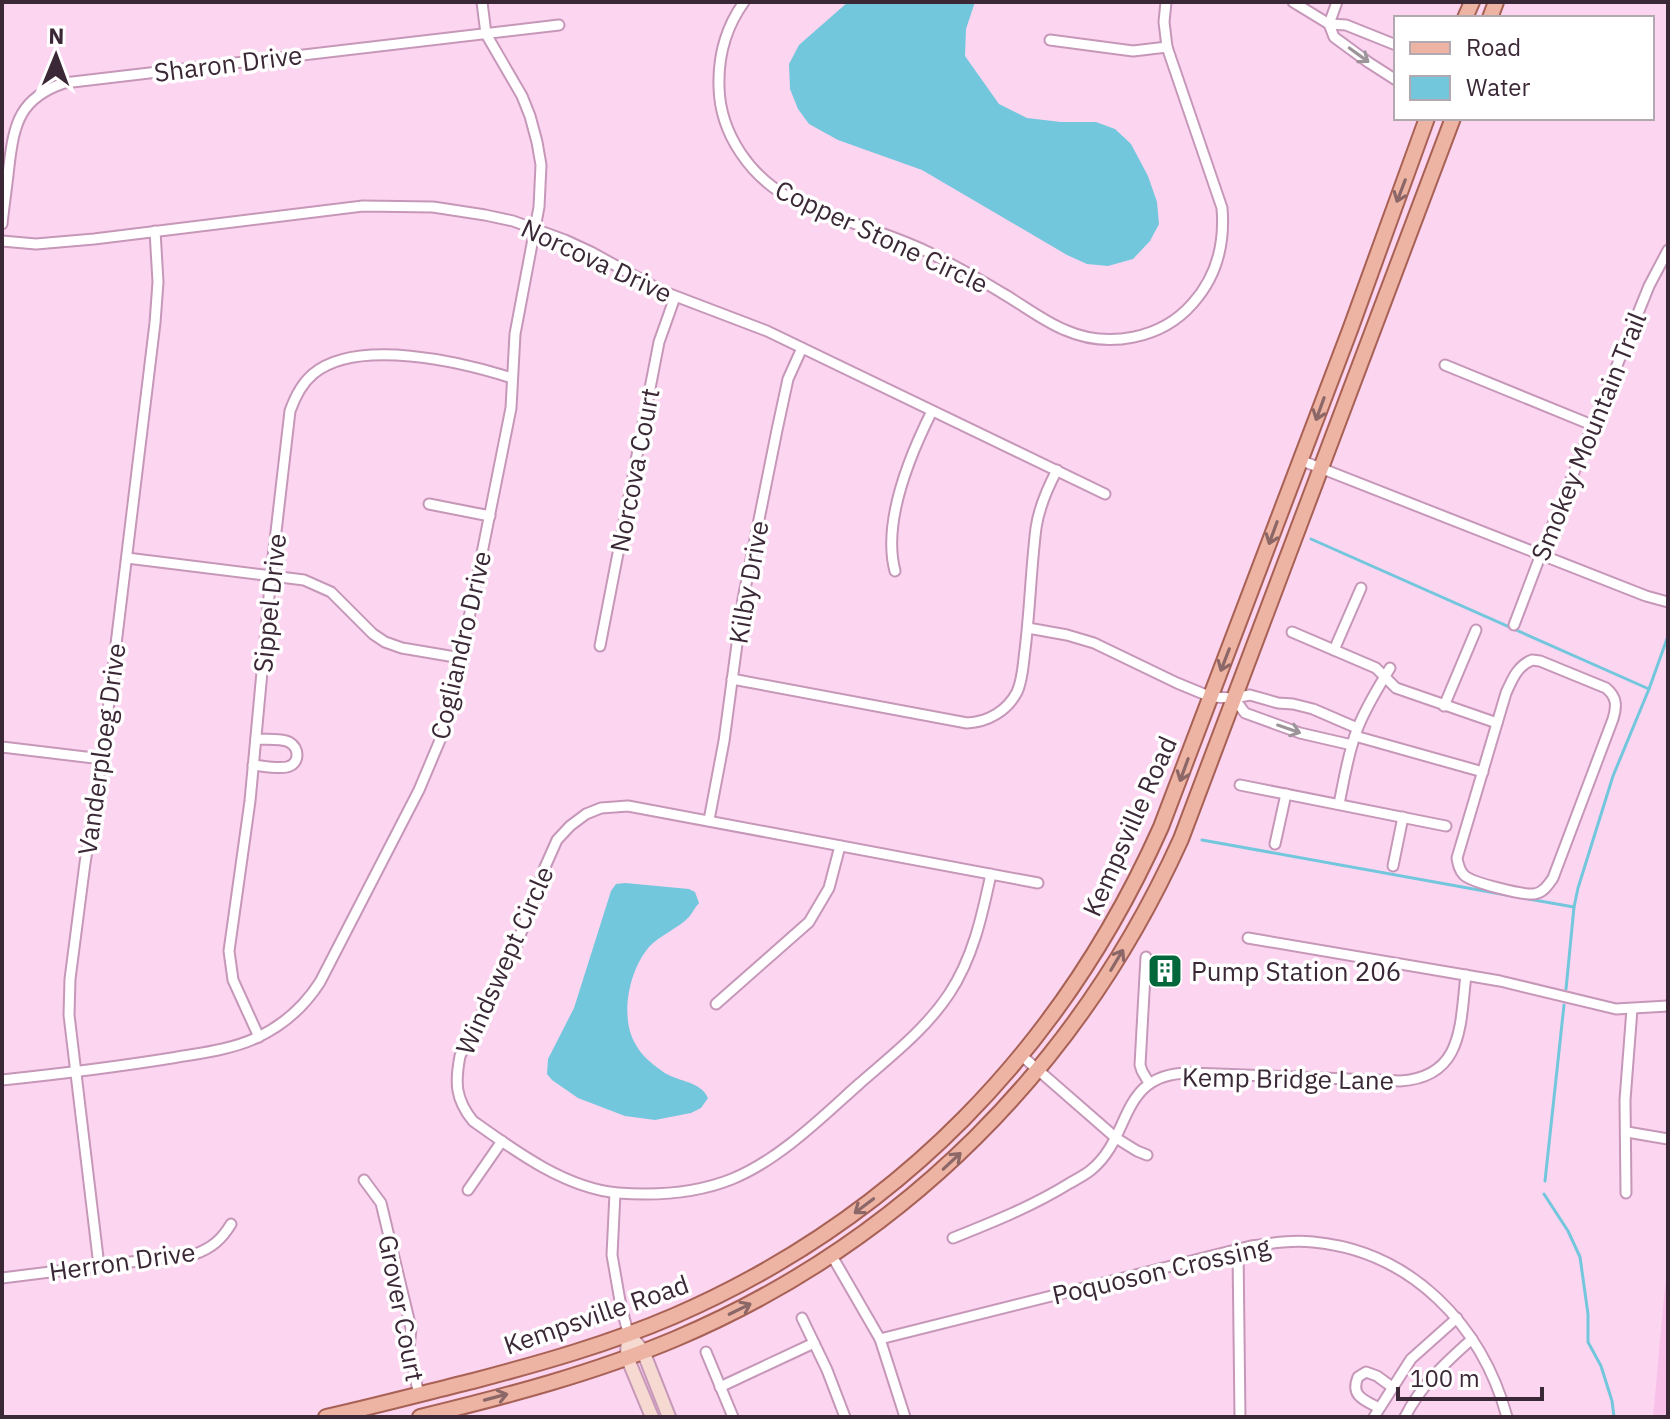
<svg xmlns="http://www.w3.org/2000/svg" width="1670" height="1419" font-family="'IBM Plex Sans',sans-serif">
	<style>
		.built { fill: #f9c1ea }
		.water { fill: #73c7dc }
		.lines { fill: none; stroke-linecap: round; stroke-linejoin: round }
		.stream { stroke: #73c7dc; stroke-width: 3 }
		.street-casing { stroke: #c697b9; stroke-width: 13 }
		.secondary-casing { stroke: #c697b9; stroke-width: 16 }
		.primary-casing { stroke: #a76155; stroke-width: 18 }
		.street { stroke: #fff; stroke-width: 9 }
		.secondary { stroke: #f6d9d1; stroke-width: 12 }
		.primary { stroke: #edb3a3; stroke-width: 14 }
		.oneway { stroke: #9d949a }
		.oneway2 { stroke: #8b6767 }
		.labels { text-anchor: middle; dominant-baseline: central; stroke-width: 7; stroke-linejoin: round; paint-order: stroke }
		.street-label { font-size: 26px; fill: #3b2836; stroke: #fff }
		.poi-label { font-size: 26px; fill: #3b2836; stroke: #fff; text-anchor: start }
	</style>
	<rect width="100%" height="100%" fill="#fcd5f1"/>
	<path class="built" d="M 1668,1262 L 1668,1417 L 1653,1417 L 1664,1297 Z"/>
	<g class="water">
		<path d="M 848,2 L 975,2 L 966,29 L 965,56 L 999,104 L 1027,118 L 1061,122 L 1096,122 L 1115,129 L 1131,144 L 1148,176 L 1157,202 L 1159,224 L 1150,241 L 1133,259 L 1108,266 L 1087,264 L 1067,255 L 922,170 L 838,140 L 809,124 L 798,109 L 790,89 L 789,64 L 799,45 Z"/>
		<path d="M 625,883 L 689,889 L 695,892 L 699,903 C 695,907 692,914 688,918 C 677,929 660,935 649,947 C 629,970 619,1018 636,1045 C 642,1056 652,1064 662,1071 C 676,1082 700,1080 708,1098 L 701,1108 L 691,1113 L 655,1120 L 625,1116 L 578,1098 L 552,1080 L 547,1074 L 548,1059 L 574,1008 L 611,891 L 616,884 Z"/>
	</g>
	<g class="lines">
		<g class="stream">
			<path d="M 1311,539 L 1649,689"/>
			<path d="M 1202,840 L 1512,896"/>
			<path d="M 1523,898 L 1574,907"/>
			<path d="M 1566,989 L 1574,907 L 1578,888 L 1613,776 L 1649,689 L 1668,636"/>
			<path d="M 1545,1181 L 1564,1005"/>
			<path d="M 1544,1194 L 1568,1231 L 1580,1257 L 1588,1314 L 1588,1342 L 1601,1366 L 1612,1401 L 1614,1417"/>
		</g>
		<defs>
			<g id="street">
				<path d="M 744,2 C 726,27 718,56 719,87 C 720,134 751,178 792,199 C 836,220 884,231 928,252 C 953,265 978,278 1002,293 C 1023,305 1043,321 1065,330 C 1108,349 1162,339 1193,303 C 1217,276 1225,244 1222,208 L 1167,47 L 1164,22 L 1166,2"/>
				<path d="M 1293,2 L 1329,24 L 1346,25 L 1396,45"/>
				<path d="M 1329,24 L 1334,37 L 1368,62 L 1396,80"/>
				<path d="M 1329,24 L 1337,2"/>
				<path d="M 1050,40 L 1133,51 L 1167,47"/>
				<path d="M 2,224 C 4,205 7,185 9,166 C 14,123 20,98 64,83 L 559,25"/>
				<path d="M 2,241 L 36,244 L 94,239 L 363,206 L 433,207 L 485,215 L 513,221 L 565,240 L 591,252 L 662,291 L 767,331 L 1105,494"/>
				<path d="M 1445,365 L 1592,425"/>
				<path d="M 1300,460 L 1646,596 L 1668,602"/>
				<path d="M 429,504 L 490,516"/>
				<path d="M 127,558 L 304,580 L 331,592 L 373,634 L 385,642 L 402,648 L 461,658"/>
				<path d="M 895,571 C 882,522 910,455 932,411"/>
				<path d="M 1514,625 L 1541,554 L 1649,286 L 1668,250"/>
				<path d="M 1028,628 L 1067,635 L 1094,643 L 1177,683 L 1211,697 L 1234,698 L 1250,695 L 1278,703 L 1293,704 L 1313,709 L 1357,728"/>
				<path d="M 1292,632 L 1376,668 L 1396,688 L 1497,723"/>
				<path d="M 600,646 L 659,342 L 675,297"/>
				<path d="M 1334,650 L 1361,588"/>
				<path d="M 1532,660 L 1540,661 L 1606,688 C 1617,697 1617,706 1613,719 L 1553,878 C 1548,885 1543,893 1534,894 C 1523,895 1472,883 1464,875 C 1459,870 1458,864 1457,858 L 1506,693 C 1512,680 1517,666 1532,660 Z"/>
				<path d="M 732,679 L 967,723 C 988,722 1007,711 1017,692 C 1023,679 1023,664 1025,650 C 1030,609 1031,568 1036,528 C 1039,507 1047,489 1057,470"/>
				<path d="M 1234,698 L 1245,713 L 1300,733 L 1352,745"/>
				<path d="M 1444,706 L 1476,630"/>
				<path d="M 1355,736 L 1483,772"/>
				<path d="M 2,747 L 102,759"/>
				<path d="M 253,765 C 263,766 277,769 287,767 C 300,764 300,748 289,742 C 280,738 266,740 256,739"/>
				<path d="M 1240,785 L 1446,826"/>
				<path d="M 1339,804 C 1344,780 1348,753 1357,730 C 1365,708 1378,688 1390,668"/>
				<path d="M 709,820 L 724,741 L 743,599 L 777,430 L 788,379 L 802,348"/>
				<path d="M 1275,844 L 1286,794"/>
				<path d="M 1393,866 L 1403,817"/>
				<path d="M 991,874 C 982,916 973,958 949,994 C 925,1030 891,1056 859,1084 C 822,1117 779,1160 732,1179 C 697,1193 657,1196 618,1193 C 565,1188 515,1151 473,1121 C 455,1099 455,1082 460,1056 L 517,944 L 545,867 L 557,840 L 570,826 L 586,814 L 601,808 L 628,806 L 1038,883"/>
				<path d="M 1248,938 L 1500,981 L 1616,1009 L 1668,1006"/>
				<path d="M 1146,957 L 1140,1065 L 1142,1071 L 1149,1083"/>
				<path d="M 716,1004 L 809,922 L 829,888 L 840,846"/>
				<path d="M 259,1037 L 233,980 L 229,951 L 250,801 L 271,575 L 290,411 C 295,397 301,384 313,374 C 357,337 462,362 512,378"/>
				<path d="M 1022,1056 L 1116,1138 L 1137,1151 L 1147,1155"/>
				<path d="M 2,1080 C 59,1074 116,1067 172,1058 C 200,1053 230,1050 256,1038 C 282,1026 304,1007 320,982 L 419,790 L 443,733 L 457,678 L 511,408 L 515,334 L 539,207 L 541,165 L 537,142 L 530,116 L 522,96 L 486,34 L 482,2"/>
				<path d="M 1627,1132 L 1668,1139"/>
				<path d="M 364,1180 L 381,1203 L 411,1328 L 409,1350 L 419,1395"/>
				<path d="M 468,1190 L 502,1141"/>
				<path d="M 615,1193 L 612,1255 L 620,1301 L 628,1333"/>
				<path d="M 1626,1193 L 1625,1100 L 1632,1009"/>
				<path d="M 953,1238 C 993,1222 1033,1206 1070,1183 C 1077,1179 1085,1175 1091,1170 C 1133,1136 1118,1073 1190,1073 L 1400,1081 C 1464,1077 1460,1024 1466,975"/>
				<path d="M 1238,1249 L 1240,1417"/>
				<path d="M 832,1256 L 880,1339 L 905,1417"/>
				<path d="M 99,1266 L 69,1015 L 70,979 L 85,863 L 104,743 L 155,323 L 158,282 L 155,231"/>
				<path d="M 2,1278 L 195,1254 C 212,1248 222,1239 231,1224"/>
				<path d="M 802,1318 L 827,1370 L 845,1417"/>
				<path d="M 880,1339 L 1251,1246 C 1272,1243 1292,1240 1313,1242 C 1411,1251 1482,1325 1507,1417"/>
				<path d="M 706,1352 L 733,1417"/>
				<path d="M 720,1387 L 814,1343"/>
				<path d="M 1379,1408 C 1364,1400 1350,1396 1358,1377 L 1366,1372 L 1377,1376 L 1392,1387"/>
				<path d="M 1374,1417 L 1411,1359 L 1457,1318"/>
				<path d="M 1405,1417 C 1421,1385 1446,1362 1472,1339"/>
			</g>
			<g id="secondary">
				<path d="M 628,1333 L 643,1351 L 669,1417"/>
				<path d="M 628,1333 L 627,1357 L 652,1417"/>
			</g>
			<g id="primary">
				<path d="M 1465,18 L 1472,2"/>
				<path d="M 1490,18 L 1496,2"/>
				<path d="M 326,1417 C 375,1406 424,1393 473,1381 C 541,1363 609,1344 674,1316 C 897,1219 1062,1049 1161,827 L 1350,330 L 1427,118"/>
				<path d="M 420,1417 C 507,1396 594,1373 675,1339 C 904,1242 1079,1065 1181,839 L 1453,118"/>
			</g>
		</defs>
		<use href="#street" class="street-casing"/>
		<use href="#secondary" class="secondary-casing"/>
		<use href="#primary" class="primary-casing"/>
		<use href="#street" class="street"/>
		<use href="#secondary" class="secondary"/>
		<use href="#primary" class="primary"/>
	</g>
	<defs><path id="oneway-shaft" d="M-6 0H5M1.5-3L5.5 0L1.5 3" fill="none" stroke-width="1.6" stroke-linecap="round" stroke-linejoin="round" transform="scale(2)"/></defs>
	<g class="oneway">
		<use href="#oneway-shaft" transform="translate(1359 55) rotate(36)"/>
		<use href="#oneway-shaft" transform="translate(1289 729) rotate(19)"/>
	</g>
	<g class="oneway2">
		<use href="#oneway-shaft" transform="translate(1401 191) rotate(111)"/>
		<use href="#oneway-shaft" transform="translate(1320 409) rotate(110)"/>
		<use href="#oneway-shaft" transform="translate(1273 533) rotate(110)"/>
		<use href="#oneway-shaft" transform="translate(1225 660) rotate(111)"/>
		<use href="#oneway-shaft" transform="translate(1184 770) rotate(110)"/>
		<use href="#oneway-shaft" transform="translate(1117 960) rotate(-59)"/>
		<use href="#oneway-shaft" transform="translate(952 1161) rotate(-43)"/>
		<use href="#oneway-shaft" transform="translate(864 1206) rotate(143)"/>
		<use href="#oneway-shaft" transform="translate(740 1309) rotate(-26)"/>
		<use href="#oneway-shaft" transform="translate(496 1397) rotate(-15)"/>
	</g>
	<defs>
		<symbol id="building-square" viewBox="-11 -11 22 22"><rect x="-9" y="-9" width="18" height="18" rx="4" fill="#03673c" stroke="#fff"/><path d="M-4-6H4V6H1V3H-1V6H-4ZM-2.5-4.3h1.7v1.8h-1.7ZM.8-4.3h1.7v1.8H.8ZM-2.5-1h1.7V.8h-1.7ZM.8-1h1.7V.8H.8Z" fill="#fff"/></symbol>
	</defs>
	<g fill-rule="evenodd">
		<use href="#building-square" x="1145" y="951" width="40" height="40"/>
	</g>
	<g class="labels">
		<g class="street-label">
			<text transform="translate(228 63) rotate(-7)">Sharon Drive</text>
			<text transform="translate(882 236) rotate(25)">Copper Stone Circle</text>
			<text transform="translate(597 260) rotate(25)">Norcova Drive</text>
			<text transform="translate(1588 436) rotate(-68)">Smokey Mountain Trail</text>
			<text transform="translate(634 470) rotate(-79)">Norcova Court</text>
			<text transform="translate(748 582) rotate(-80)">Kilby Drive</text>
			<text transform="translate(269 603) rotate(-84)">Sippel Drive</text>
			<text transform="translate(460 645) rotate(-77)">Cogliandro Drive</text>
			<text transform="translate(101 749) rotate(-82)">Vanderploeg Drive</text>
			<text transform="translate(1129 826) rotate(-66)">Kempsville Road</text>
			<text transform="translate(504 960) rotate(-66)">Windswept Circle</text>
			<text transform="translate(1288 1078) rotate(1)">Kemp Bridge Lane</text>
			<text transform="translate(122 1261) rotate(-8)">Herron Drive</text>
			<text transform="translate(1161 1270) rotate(-13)">Poquoson Crossing</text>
			<text transform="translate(402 1308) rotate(79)">Grover Court</text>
			<text transform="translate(596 1314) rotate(-19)">Kempsville Road</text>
		</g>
		<g class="poi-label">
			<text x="1191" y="971">Pump Station 206</text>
		</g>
	</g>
	<rect width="1670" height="1419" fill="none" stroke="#3b2836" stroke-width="8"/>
	<rect x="1394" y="16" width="260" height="104" fill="#ffffff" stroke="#b1a9af" stroke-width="2"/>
	<rect x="1410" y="42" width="40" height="12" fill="#edb3a3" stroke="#b1a9af" stroke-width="2"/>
	<text x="1466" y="56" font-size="24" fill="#3b2836">Road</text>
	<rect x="1410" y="76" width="40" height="24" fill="#73c7dc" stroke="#b1a9af" stroke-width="2"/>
	<text x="1466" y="96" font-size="24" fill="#3b2836">Water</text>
	<g transform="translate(56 56) rotate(1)" stroke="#ffffff" stroke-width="6" paint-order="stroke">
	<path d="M0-6L14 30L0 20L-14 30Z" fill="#3b2836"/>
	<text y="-12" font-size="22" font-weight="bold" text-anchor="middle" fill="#3b2836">N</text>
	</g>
	<path d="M1398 1387v12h144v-12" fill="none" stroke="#3b2836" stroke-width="4"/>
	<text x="1410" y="1387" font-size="24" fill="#3b2836" stroke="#ffffff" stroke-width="6" paint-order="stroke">100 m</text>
</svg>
